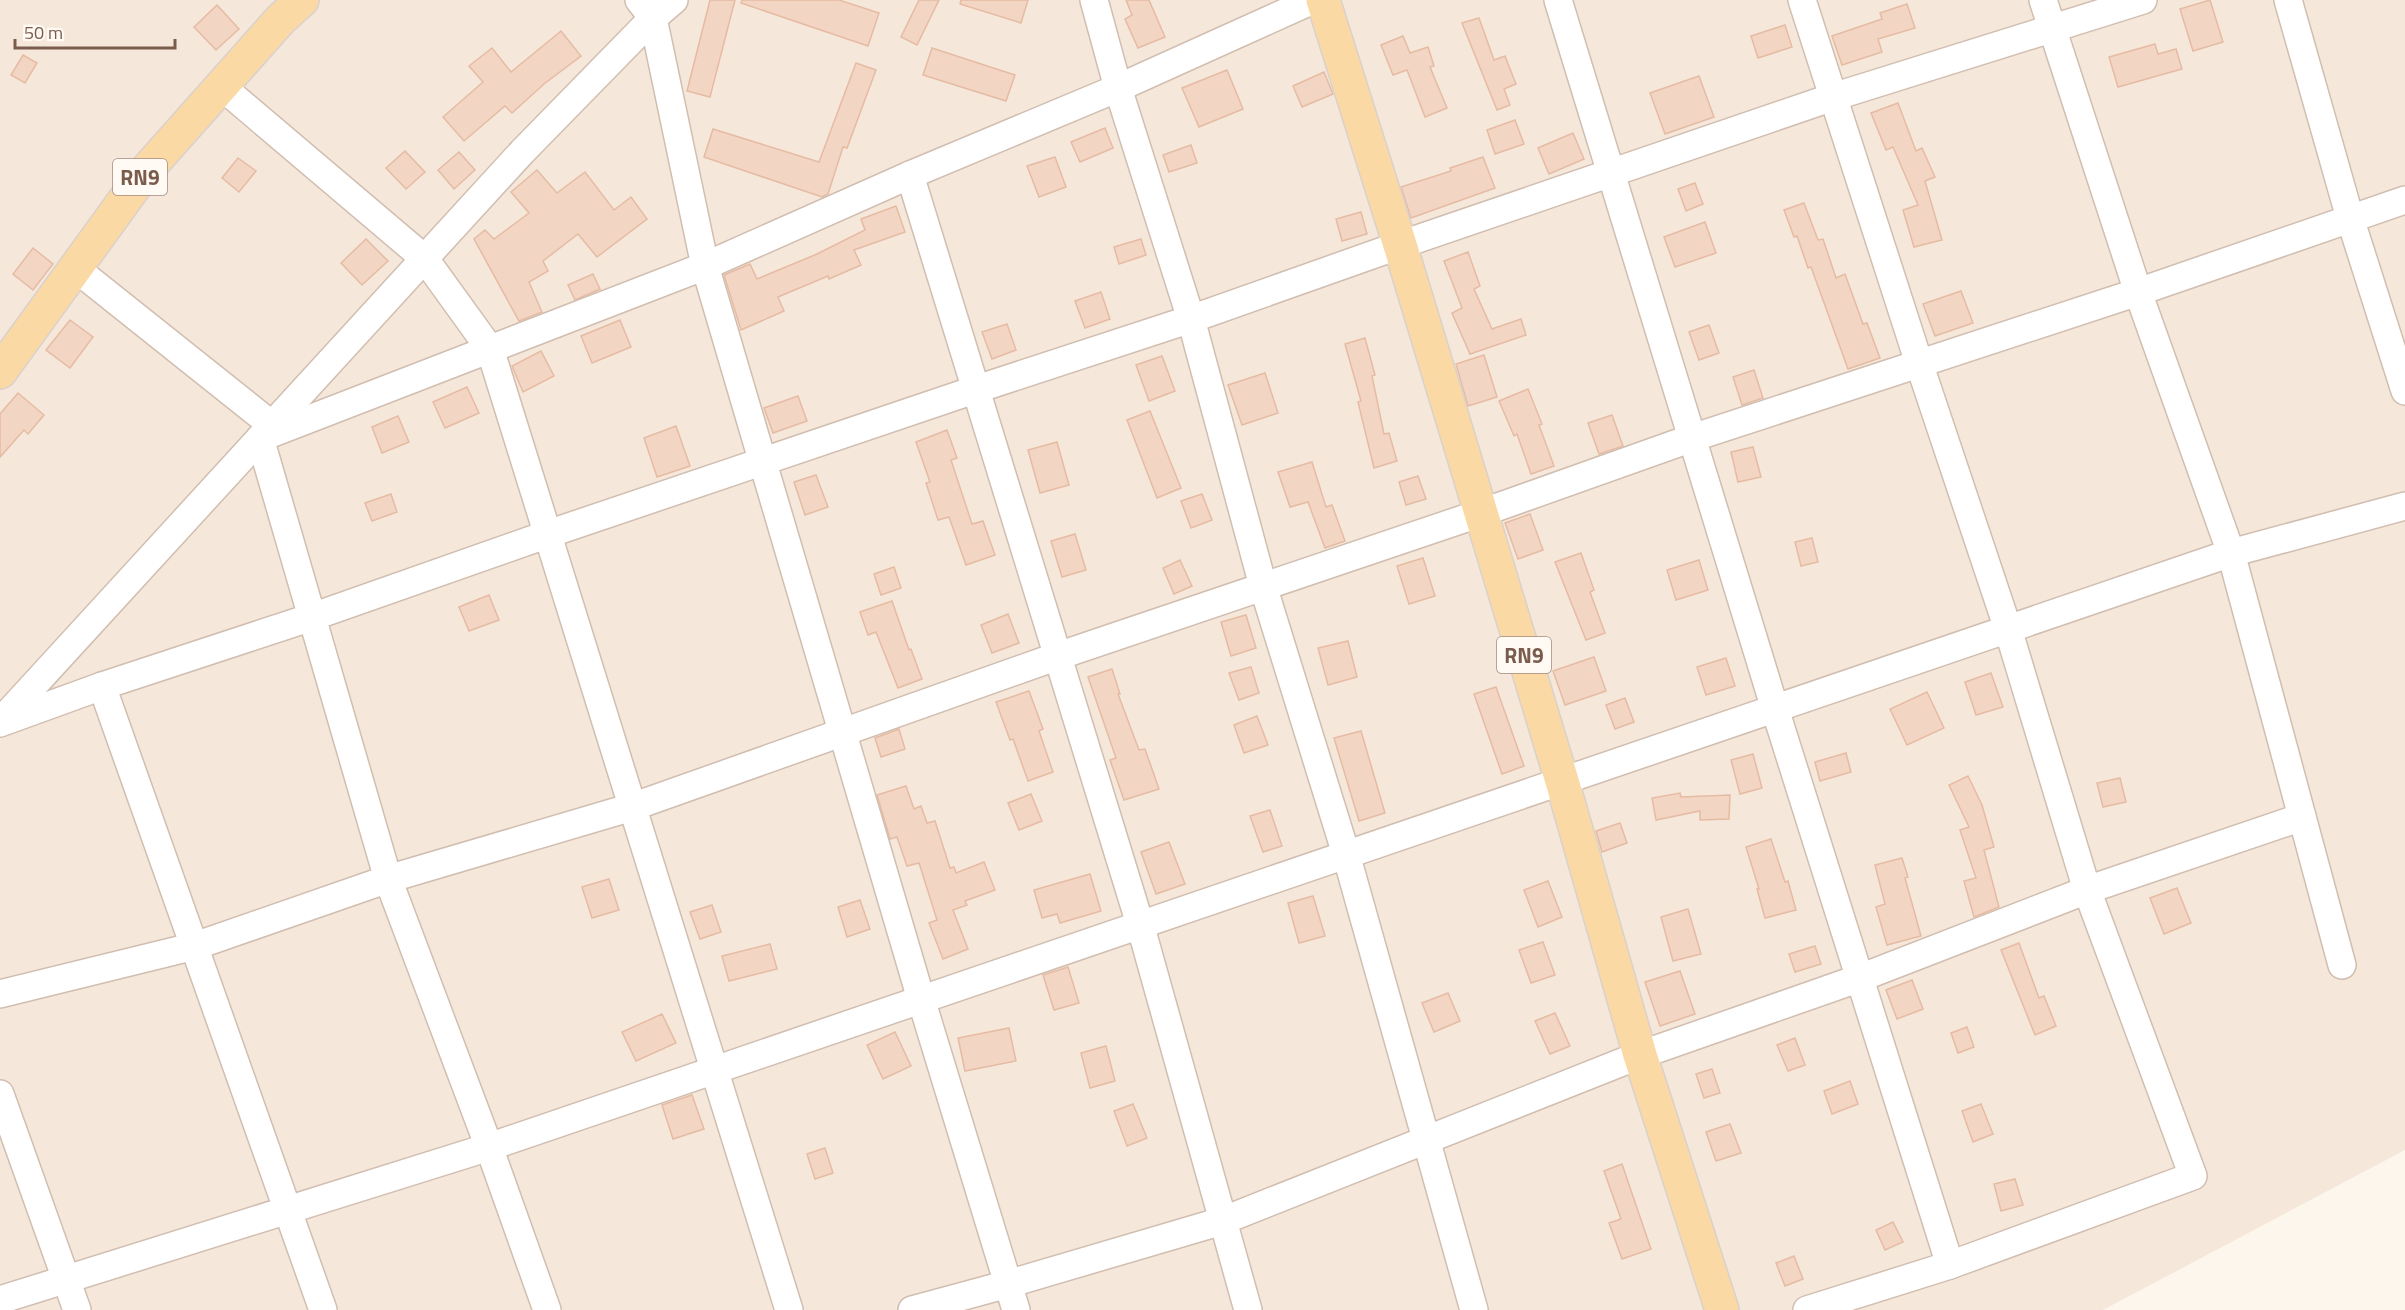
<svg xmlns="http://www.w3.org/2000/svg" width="2405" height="1310" font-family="'Titillium Web',sans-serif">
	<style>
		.residential { fill: #f5e8da }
		.building { fill: #f3d5c3; stroke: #e6bba3; stroke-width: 1.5 }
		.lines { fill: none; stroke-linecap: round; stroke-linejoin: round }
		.minor-casing { stroke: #d1beb0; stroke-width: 30 }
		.major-casing { stroke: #dad1cd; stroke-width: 36 }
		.minor { stroke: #fff; stroke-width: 27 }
		.major { stroke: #fbd9a5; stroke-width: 33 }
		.labels { text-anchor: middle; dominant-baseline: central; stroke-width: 4.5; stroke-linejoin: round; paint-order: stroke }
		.shield { fill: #fffaf3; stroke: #a28b7f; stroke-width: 1.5 }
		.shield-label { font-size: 21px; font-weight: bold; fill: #7a5c4d }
	</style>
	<rect width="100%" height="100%" fill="#fdf6ec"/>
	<path class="residential" d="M 0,0 L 2405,0 L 2405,1150 L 2103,1310 L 0,1310 Z"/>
	<g class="building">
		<path d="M 710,0 L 735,0 L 710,97 L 687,91 Z"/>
		<path d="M 742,0 L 839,0 L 879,13 L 868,46 L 741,3 Z"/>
		<path d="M 919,0 L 939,0 L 917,45 L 901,37 Z"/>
		<path d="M 961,0 L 1028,0 L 1021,23 L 960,4 Z"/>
		<path d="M 1126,0 L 1149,0 L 1165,37 L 1138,48 L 1125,19 L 1132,15 Z"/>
		<path d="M 2210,0 L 2223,42 L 2193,51 L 2180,9 Z"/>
		<path d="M 1907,4 L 1915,28 L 1878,39 L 1882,52 L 1842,65 L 1832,36 L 1882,19 L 1880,13 Z"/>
		<path d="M 217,5 L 239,29 L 216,50 L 194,27 Z"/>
		<path d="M 1479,18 L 1494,60 L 1505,56 L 1516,84 L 1504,89 L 1510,105 L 1497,110 L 1462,23 Z"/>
		<path d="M 1785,25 L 1792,47 L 1758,58 L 1751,36 Z"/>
		<path d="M 561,31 L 581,56 L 544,84 L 512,113 L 505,106 L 464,141 L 443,117 L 483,82 L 469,66 L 492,48 L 511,72 Z"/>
		<path d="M 1403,36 L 1410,53 L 1428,47 L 1434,66 L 1430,67 L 1447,108 L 1425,117 L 1407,70 L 1393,75 L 1381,45 Z"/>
		<path d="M 2155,44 L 2158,54 L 2176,49 L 2182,69 L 2118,87 L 2109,57 Z"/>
		<path d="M 932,48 L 1015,75 L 1006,101 L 923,75 Z"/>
		<path d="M 23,55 L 37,63 L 25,83 L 11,75 Z"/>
		<path d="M 856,63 L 876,70 L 847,148 L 843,147 L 828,194 L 822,197 L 704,157 L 713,129 L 819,162 Z"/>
		<path d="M 1227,70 L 1243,109 L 1199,127 L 1182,88 Z"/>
		<path d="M 1324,72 L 1333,94 L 1302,107 L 1293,86 Z"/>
		<path d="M 1699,76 L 1714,117 L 1665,134 L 1650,93 Z"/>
		<path d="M 1898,103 L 1916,151 L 1922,148 L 1935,177 L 1925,181 L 1942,240 L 1914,247 L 1903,210 L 1918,205 L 1893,147 L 1886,150 L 1871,113 Z"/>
		<path d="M 1515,120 L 1524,144 L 1495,154 L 1487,130 Z"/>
		<path d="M 1105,128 L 1113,148 L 1080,162 L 1071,142 Z"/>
		<path d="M 1573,133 L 1584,159 L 1549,174 L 1538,148 Z"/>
		<path d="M 1191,145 L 1197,163 L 1169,172 L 1163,155 Z"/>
		<path d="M 405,151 L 425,172 L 406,189 L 386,168 Z"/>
		<path d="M 459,152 L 475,170 L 454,189 L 438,170 Z"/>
		<path d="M 1055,157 L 1066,187 L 1039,197 L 1027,166 Z"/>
		<path d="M 1483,157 L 1495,188 L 1411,218 L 1401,187 L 1451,171 L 1450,168 Z"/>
		<path d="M 238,158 L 256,171 L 239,192 L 222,178 Z"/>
		<path d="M 537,170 L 557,193 L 585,172 L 614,210 L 631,197 L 647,219 L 597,257 L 578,234 L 543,261 L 548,271 L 529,282 L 542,312 L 519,321 L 474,239 L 485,230 L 494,239 L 529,213 L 511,192 Z"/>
		<path d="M 1695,183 L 1703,204 L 1686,211 L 1678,189 Z"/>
		<path d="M 1804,203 L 1818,240 L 1823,239 L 1836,278 L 1845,274 L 1863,324 L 1867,323 L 1880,358 L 1848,369 L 1811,267 L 1808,268 L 1797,236 L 1794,237 L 1784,210 Z"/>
		<path d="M 896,206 L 905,232 L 854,250 L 861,265 L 829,279 L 828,276 L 778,297 L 784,311 L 741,330 L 724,275 L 750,264 L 757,279 L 817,254 L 865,230 L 861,219 Z"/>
		<path d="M 1361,212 L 1367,234 L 1342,241 L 1336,219 Z"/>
		<path d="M 1705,222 L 1716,253 L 1675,267 L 1664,237 Z"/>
		<path d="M 366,239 L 388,261 L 362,285 L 341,263 Z"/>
		<path d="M 1141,239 L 1146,255 L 1119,264 L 1114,247 Z"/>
		<path d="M 33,248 L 53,264 L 33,290 L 13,274 Z"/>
		<path d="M 1468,252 L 1480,286 L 1474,289 L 1492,329 L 1521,319 L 1526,335 L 1470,354 L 1452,313 L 1462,308 L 1444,261 Z"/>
		<path d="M 593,274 L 600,289 L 575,300 L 568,285 Z"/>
		<path d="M 1961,291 L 1973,323 L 1935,336 L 1923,304 Z"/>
		<path d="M 1101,292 L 1110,319 L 1085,328 L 1075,301 Z"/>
		<path d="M 70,320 L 93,337 L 70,368 L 46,350 Z"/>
		<path d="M 620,320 L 631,347 L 592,363 L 581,336 Z"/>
		<path d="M 1007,324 L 1016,350 L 992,359 L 982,332 Z"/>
		<path d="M 1709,325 L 1719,353 L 1699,360 L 1689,332 Z"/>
		<path d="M 1365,338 L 1375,375 L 1372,376 L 1384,434 L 1389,433 L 1397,461 L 1374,468 L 1358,402 L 1361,401 L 1345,344 Z"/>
		<path d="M 541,351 L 554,376 L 523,392 L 512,366 Z"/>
		<path d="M 1484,355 L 1497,397 L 1468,406 L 1456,364 Z"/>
		<path d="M 1162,356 L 1175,391 L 1149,401 L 1136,365 Z"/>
		<path d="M 1754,370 L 1763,398 L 1742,405 L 1733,377 Z"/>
		<path d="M 1265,373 L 1278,413 L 1242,425 L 1228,385 Z"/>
		<path d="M 467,387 L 479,413 L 445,428 L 433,402 Z"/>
		<path d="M 1528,389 L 1542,424 L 1539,425 L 1554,466 L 1531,474 L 1517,434 L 1514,436 L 1499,401 Z"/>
		<path d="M 18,393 L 44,415 L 28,434 L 24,430 L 0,457 L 0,414 Z"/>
		<path d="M 798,396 L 807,421 L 773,433 L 764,408 Z"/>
		<path d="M 1150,411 L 1181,488 L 1157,498 L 1127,420 Z"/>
		<path d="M 1612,415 L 1623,446 L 1599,454 L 1588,423 Z"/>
		<path d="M 398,416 L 409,442 L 382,453 L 372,427 Z"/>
		<path d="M 676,426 L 690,466 L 657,477 L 644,438 Z"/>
		<path d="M 947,430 L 957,458 L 951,460 L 972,524 L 983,521 L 995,555 L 966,565 L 949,517 L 938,520 L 926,483 L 930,482 L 916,442 Z"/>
		<path d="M 1057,442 L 1069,485 L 1040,493 L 1028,450 Z"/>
		<path d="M 1753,447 L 1761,477 L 1738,482 L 1731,452 Z"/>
		<path d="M 1312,462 L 1326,507 L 1332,505 L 1345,541 L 1325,548 L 1308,502 L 1290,507 L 1278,472 Z"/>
		<path d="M 816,475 L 828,507 L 805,515 L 794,482 Z"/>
		<path d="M 1418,476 L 1426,499 L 1406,505 L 1399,482 Z"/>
		<path d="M 391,494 L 397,512 L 372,521 L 365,503 Z"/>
		<path d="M 1202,494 L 1212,520 L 1191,528 L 1181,501 Z"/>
		<path d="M 1530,514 L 1543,550 L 1518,559 L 1505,523 Z"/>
		<path d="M 1075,534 L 1086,570 L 1062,577 L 1051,541 Z"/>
		<path d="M 1812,538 L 1818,562 L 1801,566 L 1795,542 Z"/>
		<path d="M 1581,553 L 1594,590 L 1590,592 L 1605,633 L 1586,640 L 1555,562 Z"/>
		<path d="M 1423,558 L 1435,596 L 1409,604 L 1397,566 Z"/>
		<path d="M 1180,560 L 1192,586 L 1174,594 L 1163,568 Z"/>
		<path d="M 1699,560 L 1708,590 L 1676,600 L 1667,570 Z"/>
		<path d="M 894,567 L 901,588 L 881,595 L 874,574 Z"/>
		<path d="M 489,595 L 499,620 L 469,631 L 459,607 Z"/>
		<path d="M 892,601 L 909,650 L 911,649 L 922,679 L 898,688 L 876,632 L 868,635 L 860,612 Z"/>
		<path d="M 1008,614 L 1019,643 L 992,653 L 981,625 Z"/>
		<path d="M 1246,615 L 1256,648 L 1231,656 L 1221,622 Z"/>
		<path d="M 1348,641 L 1357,677 L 1328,685 L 1318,648 Z"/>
		<path d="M 1594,657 L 1606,691 L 1565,705 L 1553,671 Z"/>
		<path d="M 1726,658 L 1735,686 L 1706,695 L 1697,667 Z"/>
		<path d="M 1251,667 L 1259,693 L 1239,700 L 1229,673 Z"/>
		<path d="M 1112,669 L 1120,694 L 1118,694 L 1139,750 L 1145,749 L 1159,789 L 1124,800 L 1110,760 L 1116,758 L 1088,677 Z"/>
		<path d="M 1991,673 L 2003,707 L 1976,715 L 1965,682 Z"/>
		<path d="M 1496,687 L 1524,766 L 1502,774 L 1474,694 Z"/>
		<path d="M 1029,691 L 1043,729 L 1039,731 L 1053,772 L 1028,781 L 1013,739 L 1010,740 L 996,702 Z"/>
		<path d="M 1927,692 L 1944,728 L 1907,745 L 1890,709 Z"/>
		<path d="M 1625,698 L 1634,722 L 1615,729 L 1606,705 Z"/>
		<path d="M 1257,716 L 1268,745 L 1244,753 L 1234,725 Z"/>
		<path d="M 899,729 L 905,749 L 881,757 L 875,738 Z"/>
		<path d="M 1361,731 L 1385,813 L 1359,821 L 1334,738 Z"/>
		<path d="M 1846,753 L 1851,772 L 1820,781 L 1815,762 Z"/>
		<path d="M 1753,754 L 1762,788 L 1740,794 L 1731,760 Z"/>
		<path d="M 1968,776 L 1982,805 L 1994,847 L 1984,850 L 1999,907 L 1974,917 L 1964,881 L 1976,878 L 1960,830 L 1969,827 L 1949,785 Z"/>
		<path d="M 2120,778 L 2126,802 L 2103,807 L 2097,783 Z"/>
		<path d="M 906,786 L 914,809 L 921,806 L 927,823 L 935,821 L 950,868 L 954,867 L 956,873 L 984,862 L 995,890 L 965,901 L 967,905 L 953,910 L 968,949 L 943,959 L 929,923 L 937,920 L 919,863 L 907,866 L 897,837 L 890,839 L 877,795 Z"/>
		<path d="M 1680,793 L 1681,797 L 1730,795 L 1729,819 L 1700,820 L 1700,811 L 1656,820 L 1652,798 Z"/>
		<path d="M 1031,794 L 1042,821 L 1019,830 L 1008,803 Z"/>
		<path d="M 1270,810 L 1282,846 L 1263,852 L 1250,816 Z"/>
		<path d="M 1620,823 L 1627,843 L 1602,852 L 1596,831 Z"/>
		<path d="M 1771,839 L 1785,882 L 1788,881 L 1796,910 L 1765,918 L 1757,889 L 1759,889 L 1746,847 Z"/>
		<path d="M 1169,842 L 1185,884 L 1156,894 L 1141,852 Z"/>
		<path d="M 1902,858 L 1908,877 L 1905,878 L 1921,936 L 1887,945 L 1876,907 L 1885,904 L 1875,865 Z"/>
		<path d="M 1090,874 L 1101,911 L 1060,923 L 1057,914 L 1042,918 L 1034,890 Z"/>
		<path d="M 609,879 L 619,910 L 592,918 L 582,887 Z"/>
		<path d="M 1548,881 L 1562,917 L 1538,927 L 1524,890 Z"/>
		<path d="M 2177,888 L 2191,923 L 2164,934 L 2150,898 Z"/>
		<path d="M 1313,896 L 1325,936 L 1299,943 L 1288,903 Z"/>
		<path d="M 860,900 L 870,929 L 847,937 L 838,907 Z"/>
		<path d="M 712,905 L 721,932 L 700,939 L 690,912 Z"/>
		<path d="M 1688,909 L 1701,954 L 1673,961 L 1661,917 Z"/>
		<path d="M 1543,942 L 1555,975 L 1531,983 L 1519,950 Z"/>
		<path d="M 2019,943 L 2039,998 L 2044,996 L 2056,1026 L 2035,1035 L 2001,950 Z"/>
		<path d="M 770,944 L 777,969 L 729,981 L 722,956 Z"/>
		<path d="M 1815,946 L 1821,964 L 1795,972 L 1789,954 Z"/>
		<path d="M 1068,967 L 1079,1003 L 1054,1010 L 1043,975 Z"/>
		<path d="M 1680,971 L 1695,1014 L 1660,1026 L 1645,982 Z"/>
		<path d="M 1912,980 L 1923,1009 L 1897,1019 L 1886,990 Z"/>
		<path d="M 1448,993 L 1460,1021 L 1434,1032 L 1422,1003 Z"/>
		<path d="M 1555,1013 L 1570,1046 L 1550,1054 L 1535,1021 Z"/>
		<path d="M 662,1014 L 676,1043 L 636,1061 L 622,1032 Z"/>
		<path d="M 1967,1027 L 1974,1047 L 1958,1053 L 1951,1033 Z"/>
		<path d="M 1009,1028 L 1016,1061 L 965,1071 L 958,1038 Z"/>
		<path d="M 895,1032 L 911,1066 L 883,1079 L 867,1045 Z"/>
		<path d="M 1795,1038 L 1805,1065 L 1788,1071 L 1777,1045 Z"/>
		<path d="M 1106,1046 L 1115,1081 L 1090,1088 L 1081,1053 Z"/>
		<path d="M 1712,1069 L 1720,1093 L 1704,1098 L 1696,1074 Z"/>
		<path d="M 1850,1081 L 1858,1104 L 1832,1114 L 1824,1091 Z"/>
		<path d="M 692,1095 L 704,1129 L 673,1139 L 662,1105 Z"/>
		<path d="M 1133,1104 L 1147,1138 L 1127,1146 L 1114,1111 Z"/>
		<path d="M 1981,1104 L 1993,1134 L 1973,1142 L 1962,1111 Z"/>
		<path d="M 1730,1124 L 1741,1153 L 1716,1161 L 1706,1132 Z"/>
		<path d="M 825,1148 L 833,1173 L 815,1179 L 807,1154 Z"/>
		<path d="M 1622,1164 L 1651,1249 L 1622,1259 L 1609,1223 L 1621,1219 L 1604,1171 Z"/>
		<path d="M 2015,1179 L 2023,1205 L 2001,1211 L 1994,1184 Z"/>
		<path d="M 1893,1222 L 1903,1242 L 1885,1250 L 1876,1230 Z"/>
		<path d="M 1794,1256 L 1803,1279 L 1785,1286 L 1776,1263 Z"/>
	</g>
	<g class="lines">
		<defs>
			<g id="minor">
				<path d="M 639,0 L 653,18 L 705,266 L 921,999 L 1016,1310"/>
				<path d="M 1094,0 L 1118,88 L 1191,319 L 1263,586 L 1346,854 L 1474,1310"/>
				<path d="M 1558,0 L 1775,709 L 1950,1265"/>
				<path d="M 1802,0 L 1919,363 L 2008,629 L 2087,890 L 2193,1176 L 1950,1265 L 1807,1310"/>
				<path d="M 2043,0 L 2138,292 L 2231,553 L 2342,965"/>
				<path d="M 2288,0 L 2350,218 L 2405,391"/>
				<path d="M 221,86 L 425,259 L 490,349 L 789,1310"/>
				<path d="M 910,175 L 1140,924 L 1248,1310"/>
				<path d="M 75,268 L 272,425"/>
				<path d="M 102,686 L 323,1310"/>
				<path d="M 1,721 L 522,152 L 653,18 L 674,0"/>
				<path d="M 0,723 L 102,686 L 312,617 L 548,534 L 974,390 L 1191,319 L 1400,245 L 1833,97 L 2143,0"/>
				<path d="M 0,994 L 195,946 L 388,879 L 632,807 L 1058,656 L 1481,513 L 1692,438 L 2138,292 L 2405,200"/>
				<path d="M 0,1094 L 77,1310"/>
				<path d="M 0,1300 L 489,1147 L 2231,553 L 2405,506"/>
				<path d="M 547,1310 L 489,1147 L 388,879 L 260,438 L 705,266 L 910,175 L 1118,88 L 1313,0"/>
				<path d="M 912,1310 L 1008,1284 L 1222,1221 L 1640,1055 L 1860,978 L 2087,890 L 2302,817"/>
			</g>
			<g id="major">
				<path d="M 1323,0 L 1400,245 L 1562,781 L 1640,1055 L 1722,1310"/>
				<path d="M 0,372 L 145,172 L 280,20 L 302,0"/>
			</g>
		</defs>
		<use href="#minor" class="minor-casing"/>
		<use href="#major" class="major-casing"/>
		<use href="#minor" class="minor"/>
		<use href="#major" class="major"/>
	</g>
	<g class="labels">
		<g class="shield">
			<rect x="113" y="159" width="54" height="36" rx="4.5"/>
			<rect x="1497" y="637" width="54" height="36" rx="4.5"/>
		</g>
		<g class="shield-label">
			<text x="140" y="177">RN9</text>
			<text x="1524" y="655">RN9</text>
		</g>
	</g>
	<path d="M15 39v9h160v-9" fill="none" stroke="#7a5c4d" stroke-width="3"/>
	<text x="24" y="39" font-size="18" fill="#7a5c4d" stroke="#fffaf3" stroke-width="4.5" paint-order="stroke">50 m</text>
</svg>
